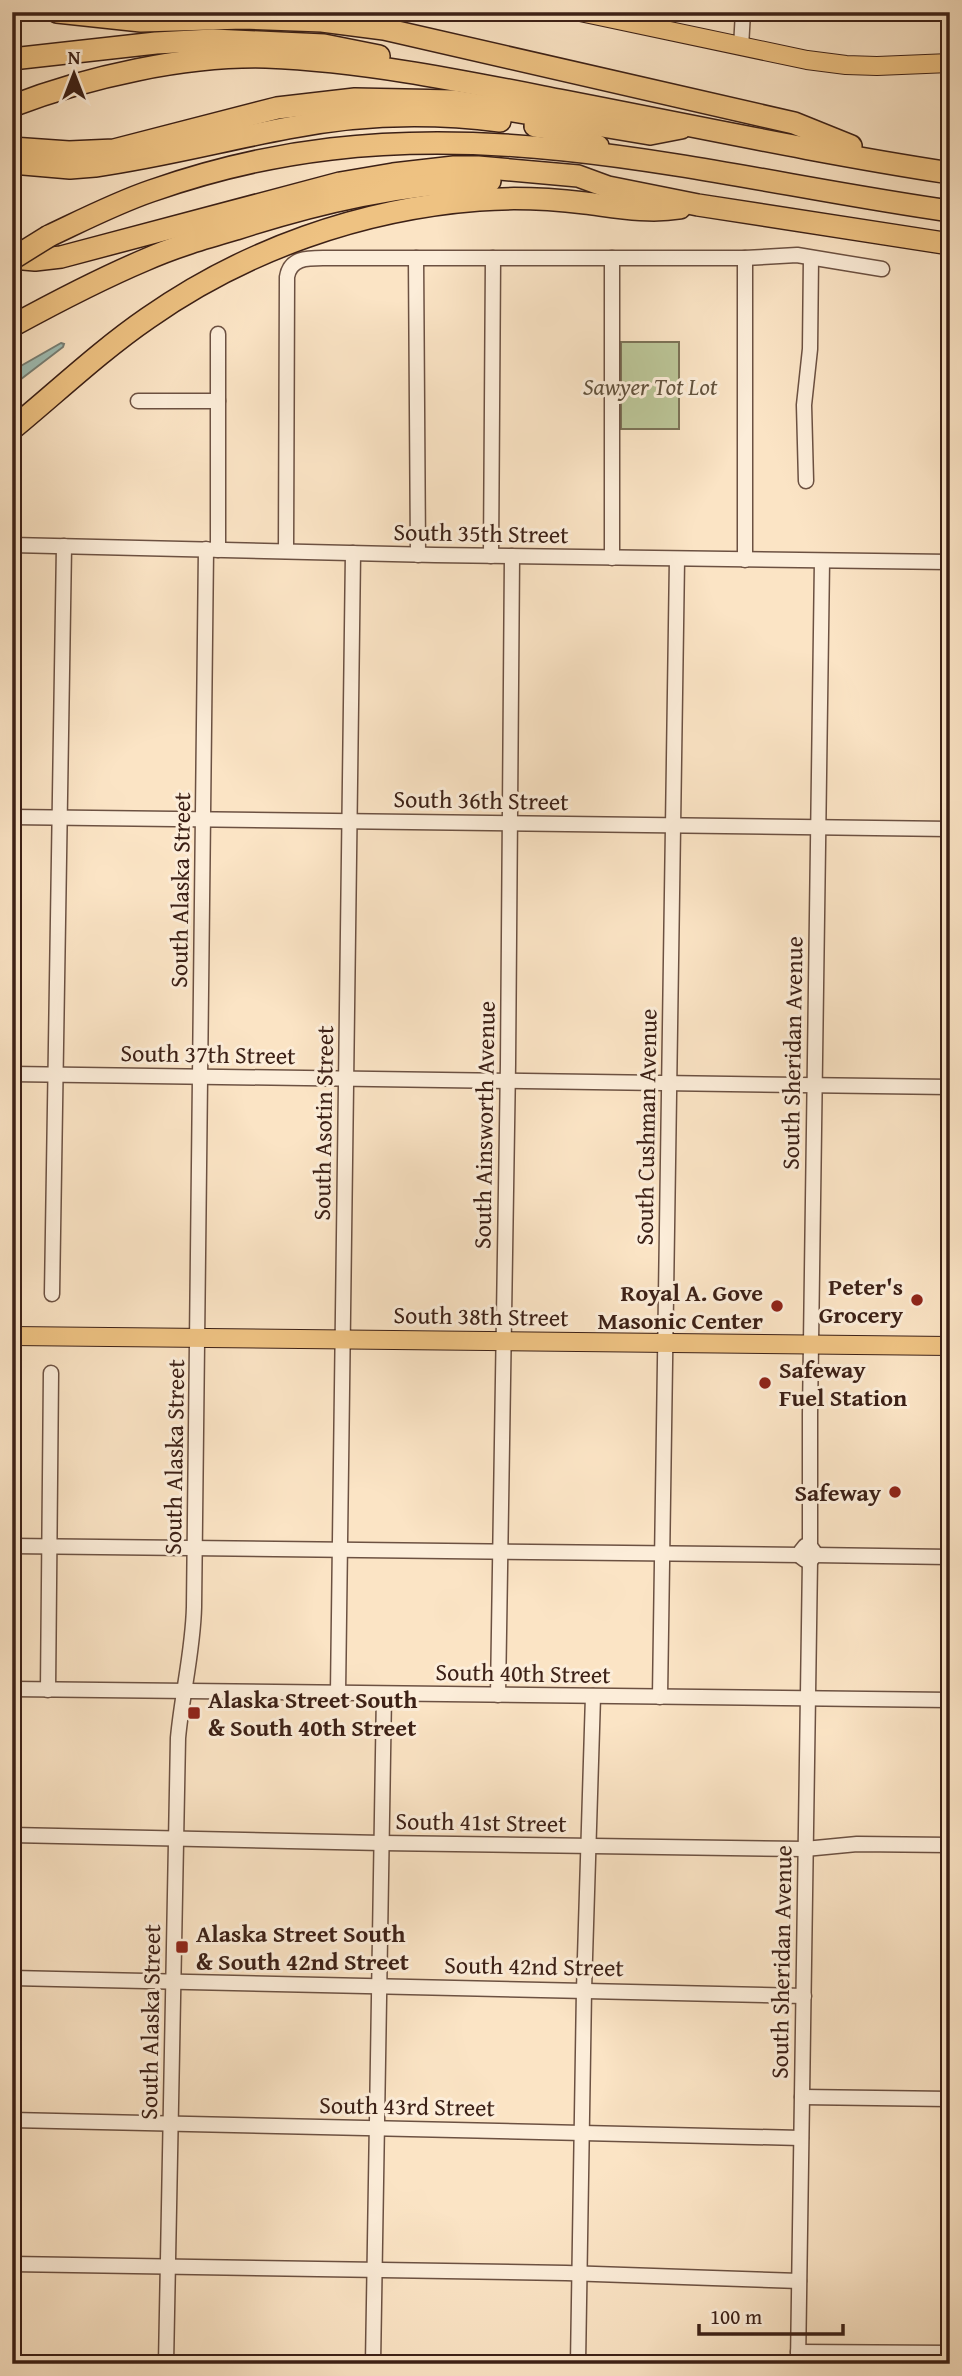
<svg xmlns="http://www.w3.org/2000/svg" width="962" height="2376" font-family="'Gentium Book Plus',serif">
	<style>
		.green { fill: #bbc597; stroke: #7c7256; stroke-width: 2 }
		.water { fill: #9fbeb5; stroke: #777f75; stroke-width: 2 }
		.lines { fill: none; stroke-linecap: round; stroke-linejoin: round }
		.minor-casing { stroke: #6c5142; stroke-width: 17 }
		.major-casing { stroke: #3c2016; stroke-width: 20 }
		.highway-casing { stroke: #3c2016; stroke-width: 24 }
		.minor { stroke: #fcedd9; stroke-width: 14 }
		.major { stroke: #eec282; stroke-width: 18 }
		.highway { stroke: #eec282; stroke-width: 21 }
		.highway-bridge-casing { stroke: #3c2016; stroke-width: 24; stroke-linecap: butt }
		.highway-bridge { stroke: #eec282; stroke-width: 21 }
		.poi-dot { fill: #8f2418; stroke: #fcedd9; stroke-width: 2.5 }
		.labels { text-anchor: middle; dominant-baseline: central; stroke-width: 6; stroke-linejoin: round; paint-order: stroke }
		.park-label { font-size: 24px; font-style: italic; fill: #62523d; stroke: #fcedd9 }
		.street-label { font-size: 24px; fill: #3c2016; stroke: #fcedd9 }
		.poi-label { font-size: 24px; font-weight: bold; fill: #3c2016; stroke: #fcedd9; text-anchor: end }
	</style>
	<rect width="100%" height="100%" fill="#fbe4c5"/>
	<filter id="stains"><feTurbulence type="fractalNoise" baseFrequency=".00286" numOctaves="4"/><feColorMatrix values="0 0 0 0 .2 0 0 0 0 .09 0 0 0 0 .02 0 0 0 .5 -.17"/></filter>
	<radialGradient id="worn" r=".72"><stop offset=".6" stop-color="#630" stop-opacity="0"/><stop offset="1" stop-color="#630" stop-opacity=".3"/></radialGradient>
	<rect class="green" x="621" y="342" width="58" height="87"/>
	<path class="water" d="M 61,343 L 64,344 L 63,347 L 12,386 L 12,371 Z"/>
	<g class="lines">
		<defs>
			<g id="minor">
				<path d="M 741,47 L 743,12"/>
				<path d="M 416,258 L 418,555"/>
				<path d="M 612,258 L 612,558"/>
				<path d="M 745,258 L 745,560"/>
				<path d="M 218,334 L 218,550"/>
				<path d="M 138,401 L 218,401"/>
				<path d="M 806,481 L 804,405 L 810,349 L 811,258"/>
				<path d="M 12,545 L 435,555 L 950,562"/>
				<path d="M 286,551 L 287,277 C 290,258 307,258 323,258 L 745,258 L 797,255 L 882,269"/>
				<path d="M 491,556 L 493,258"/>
				<path d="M 12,817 L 950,829"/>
				<path d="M 12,1074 L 950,1087"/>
				<path d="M 52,1294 L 64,546"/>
				<path d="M 12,1546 L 801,1555"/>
				<path d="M 810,1546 L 805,1546 L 801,1551 L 801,1557 L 805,1560 L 812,1559 L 815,1553 L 810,1546 L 810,1414 L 822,561"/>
				<path d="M 814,1555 L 950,1557"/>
				<path d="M 12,1689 L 950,1700"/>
				<path d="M 48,1690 L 51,1373"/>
				<path d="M 338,1693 L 353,553"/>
				<path d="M 498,1695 L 508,1064 L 512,556"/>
				<path d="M 660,1697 L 677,559"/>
				<path d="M 12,1835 L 382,1843 L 805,1849 L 857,1844 L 950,1845"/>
				<path d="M 12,1978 L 804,1996"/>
				<path d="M 802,2097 L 950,2099"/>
				<path d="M 12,2120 L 801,2138"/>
				<path d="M 12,2264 L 566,2273 L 799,2281"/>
				<path d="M 798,2352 L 950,2353"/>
				<path d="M 166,2364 L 178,1738 C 182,1694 193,1651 194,1607 L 206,549"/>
				<path d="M 373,2364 L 384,1694"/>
				<path d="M 578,2364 L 584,1990 L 593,1696"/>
				<path d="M 798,2364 L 810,1560"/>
			</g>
			<g id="major">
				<path d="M 580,12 L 807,60 L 846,65 L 877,66 L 950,63"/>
				<path d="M 12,1336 L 950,1346"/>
			</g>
			<g id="highway">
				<path d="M 57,12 L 141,21 L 244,18 L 322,21 L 384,29 L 794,123 L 851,146"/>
				<path d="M 12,59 L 156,43 L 213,40 L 324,45 L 379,56"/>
				<path d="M 12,106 C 87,77 186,55 266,57 C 365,61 462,81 559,100 C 689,125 819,153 950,173"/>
				<path d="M 535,126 L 549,128 L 598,146"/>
				<path d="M 12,148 L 69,152 L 114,150 L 277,108 L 355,99 L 454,101 L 650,134 L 681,128"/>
				<path d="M 12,163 L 70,168 L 95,166 C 160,157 224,140 288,128 C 357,114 430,112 500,121"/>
				<path d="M 49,236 C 83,220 116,203 151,191 C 208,171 271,156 331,149 C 540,124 745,182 950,211"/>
				<path d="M 12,258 L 35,260 L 61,257 L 340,183 L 393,174 L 454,167 L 478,167 L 578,176 L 608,187 L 698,205 L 950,244"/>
				<path d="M 12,326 C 56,302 100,279 145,260 C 174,247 205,238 236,229 C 319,202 402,183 490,181"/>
				<path d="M 12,429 C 57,392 100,351 148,318 C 245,250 361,209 479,200 C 515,197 550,199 585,203 C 617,207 648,213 680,208"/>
			</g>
		</defs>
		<use href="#minor" class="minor-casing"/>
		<use href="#major" class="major-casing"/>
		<use href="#highway" class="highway-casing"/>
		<use href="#minor" class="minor"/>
		<use href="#major" class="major"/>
		<use href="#highway" class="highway"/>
		<defs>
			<path id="highway-bridge" d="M 12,259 L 49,236"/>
		</defs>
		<use href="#highway-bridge" class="highway-bridge-casing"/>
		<use href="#highway-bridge" class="highway-bridge"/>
	</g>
	<g class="poi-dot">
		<circle cx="917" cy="1300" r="7"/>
		<circle cx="777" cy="1306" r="7"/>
		<circle cx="765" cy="1383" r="7"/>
		<circle cx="895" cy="1492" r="7"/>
		<rect x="187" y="1706" width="14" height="14" rx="3.5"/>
		<rect x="175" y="1940" width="14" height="14" rx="3.5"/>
	</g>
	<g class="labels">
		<g class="park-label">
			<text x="650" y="386">Sawyer Tot Lot</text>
		</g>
		<g class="street-label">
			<text transform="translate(481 533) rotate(1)">South 35th Street</text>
			<text transform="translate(481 800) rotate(1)">South 36th Street</text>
			<text transform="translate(180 890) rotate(-89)">South Alaska Street</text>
			<text transform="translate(792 1053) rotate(-89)">South Sheridan Avenue</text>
			<text transform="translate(208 1054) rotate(1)">South 37th Street</text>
			<text transform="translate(323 1123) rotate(-89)">South Asotin Street</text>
			<text transform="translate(484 1125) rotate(-89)">South Ainsworth Avenue</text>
			<text transform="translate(646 1127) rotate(-89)">South Cushman Avenue</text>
			<text transform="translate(481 1316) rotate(1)">South 38th Street</text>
			<text transform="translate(174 1457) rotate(-89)">South Alaska Street</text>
			<text transform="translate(523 1673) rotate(1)">South 40th Street</text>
			<text transform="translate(481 1822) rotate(1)">South 41st Street</text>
			<text transform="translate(781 1962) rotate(-89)">South Sheridan Avenue</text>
			<text transform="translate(534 1966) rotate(1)">South 42nd Street</text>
			<text transform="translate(150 2022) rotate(-89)">South Alaska Street</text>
			<text transform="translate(407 2106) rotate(1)">South 43rd Street</text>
		</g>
		<g class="poi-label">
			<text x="903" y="1286">Peter's<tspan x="903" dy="28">Grocery</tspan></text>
			<text x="763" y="1292">Royal A. Gove<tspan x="763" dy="28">Masonic Center</tspan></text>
			<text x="779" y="1369" text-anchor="start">Safeway<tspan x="779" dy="28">Fuel Station</tspan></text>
			<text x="881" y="1492">Safeway</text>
			<text x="208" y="1699" text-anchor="start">Alaska Street South<tspan x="208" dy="28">&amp; South 40th Street</tspan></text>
			<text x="196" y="1933" text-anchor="start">Alaska Street South<tspan x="196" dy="28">&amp; South 42nd Street</tspan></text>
		</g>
	</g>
	<rect width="962" height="2376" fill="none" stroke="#fbe4c5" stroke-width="42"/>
	<rect x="14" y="14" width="934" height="2348" fill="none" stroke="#3c2016" stroke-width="3.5"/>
	<rect x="21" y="21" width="920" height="2334" fill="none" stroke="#3c2016" stroke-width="2"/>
	<g transform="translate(74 74)" stroke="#fcedd9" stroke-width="5" paint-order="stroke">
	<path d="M0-5L12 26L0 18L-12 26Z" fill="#3c2016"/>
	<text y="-10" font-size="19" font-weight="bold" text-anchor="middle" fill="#3c2016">N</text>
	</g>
	<path d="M699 2324v10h144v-10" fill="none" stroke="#3c2016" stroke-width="3.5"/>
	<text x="710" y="2324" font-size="21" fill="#3c2016" stroke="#fcedd9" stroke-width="5" paint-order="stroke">100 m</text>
	<rect width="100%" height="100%" filter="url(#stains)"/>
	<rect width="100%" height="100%" fill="url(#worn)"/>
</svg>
